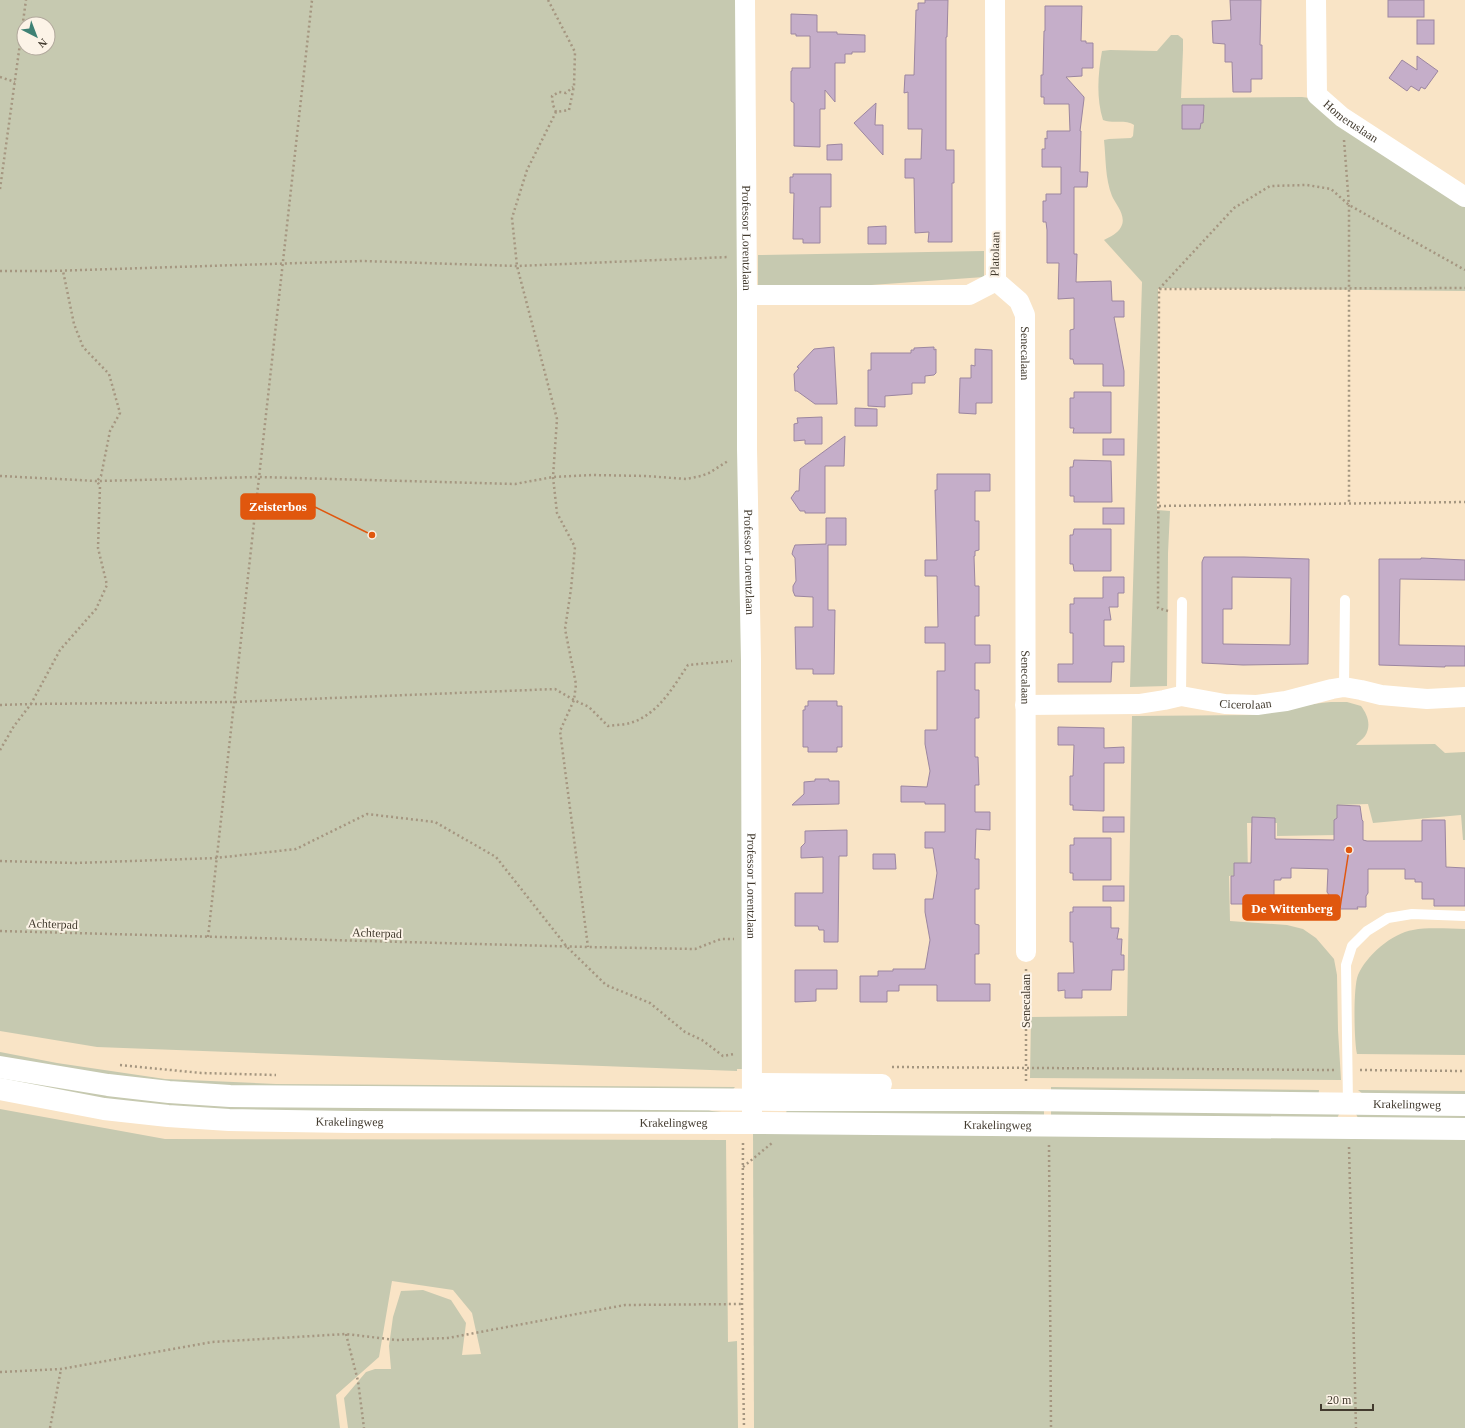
<svg xmlns="http://www.w3.org/2000/svg" width="1465" height="1428" font-family="'Times New Roman',serif">
	<style>
		.green { fill: #c6c9b0; fill-rule: evenodd }
		.building { fill: #c5aec9; stroke: #9c86a0; fill-rule: evenodd }
		.lines { fill: none; stroke-linecap: round; stroke-linejoin: round }
		.path { stroke: #a59680; stroke-width: 2.5; stroke-dasharray: 2 3; stroke-linecap: butt }
		.lane { stroke: #fff; stroke-width: 10 }
		.street { stroke: #fff; stroke-width: 20 }
		.primary { stroke: #fff; stroke-width: 22 }
		.labels { text-anchor: middle; dominant-baseline: central; stroke-width: 4; stroke-linejoin: round; paint-order: stroke }
		.street-label { font-size: 12px; fill: #423a2e; stroke: #fcf3e7 }
		.leader { fill: none; stroke: #e0570e; stroke-width: 1.5 }
		.callout-dot { fill: #e0570e; stroke: #fcf3e7; stroke-width: 1.5 }
		.callout { fill: #e0570e; stroke: #e0570e; stroke-width: 1.5 }
		.callout-label { font-size: 13px; text-anchor: middle; font-weight: bold; fill: #fff }
	</style>
	<rect width="100%" height="100%" fill="#f9e4c6"/>
	<g class="green">
		<path d="M 0,0 L 742,0 L 745,1069 L 737,1069 L 737,1071 L 97,1047 L 0,1031 ZM 24,24 L 48,24 L 48,48 L 24,48 Z"/>
		<path d="M 1171,35 L 1178,35 L 1183,39 L 1183,50 L 1181,98 L 1302,97 L 1317,99 L 1465,204 L 1465,291 L 1158,288 L 1157,510 L 1170,511 L 1168,553 L 1167,686 L 1130,687 L 1142,282 L 1104,240 C 1110,237 1118,233 1121,227 C 1127,216 1116,205 1112,196 C 1105,178 1106,159 1104,140 L 1109,139 L 1131,138 L 1133,136 L 1134,125 C 1126,119 1113,124 1103,120 C 1096,98 1098,73 1102,51 L 1110,50 L 1157,51 Z"/>
		<path d="M 984,251 L 984,277 L 758,293 L 758,255 Z"/>
		<path d="M 1331,702 L 1347,702 L 1361,706 C 1367,714 1372,725 1365,736 C 1363,739 1358,742 1356,745 L 1435,744 L 1445,753 L 1465,752 L 1465,840 L 1463,840 L 1461,815 L 1373,823 L 1368,804 L 1337,805 L 1337,835 L 1277,836 L 1277,823 L 1247,823 L 1248,875 L 1229,876 L 1230,921 L 1287,925 L 1303,929 L 1316,938 L 1334,959 L 1337,975 L 1338,1030 L 1341,1080 L 1030,1078 L 1031,1017 L 1127,1016 L 1132,716 L 1253,715 C 1279,712 1304,704 1331,702 Z"/>
		<path d="M 1465,929 L 1465,1055 L 1357,1054 C 1354,1041 1353,987 1358,975 C 1366,956 1392,933 1413,930 C 1429,927 1449,929 1465,929 Z"/>
		<path d="M 0,1052 L 57,1063 L 165,1079 L 276,1084 L 735,1087 L 730,1093 L 166,1086 L 0,1059 Z"/>
		<path d="M 0,1073 L 105,1091 L 693,1105 L 712,1111 L 731,1113 L 208,1114 L 0,1083 Z"/>
		<path d="M 1051,1087 L 1319,1090 L 1318,1100 L 1051,1097 Z"/>
		<path d="M 1358,1090 L 1465,1091 L 1465,1100 L 1369,1099 Z"/>
		<path d="M 787,1105 L 1044,1107 L 1044,1121 L 786,1116 Z"/>
		<path d="M 1051,1108 L 1339,1114 L 1335,1123 L 1051,1121 Z"/>
		<path d="M 0,1109 L 165,1139 L 726,1140 L 728,1342 L 737,1341 L 738,1428 L 348,1428 L 344,1398 L 366,1372 L 375,1369 L 391,1369 L 389,1346 L 393,1317 L 401,1291 L 423,1290 L 451,1300 L 466,1323 L 462,1355 L 481,1354 L 472,1313 L 453,1290 L 392,1281 L 379,1357 L 336,1395 L 340,1428 L 0,1428 Z"/>
		<path d="M 1465,1110 L 1465,1124 L 1358,1118 L 1356,1114 Z"/>
		<path d="M 753,1131 L 1465,1135 L 1465,1428 L 754,1428 Z"/>
	</g>
	<g class="building">
		<path d="M 925,0 L 948,0 L 947,37 L 946,37 L 946,150 L 954,150 L 954,183 L 952,183 L 952,242 L 928,242 L 929,232 L 915,233 L 914,178 L 905,178 L 905,159 L 921,159 L 922,129 L 908,129 L 908,92 L 904,93 L 905,75 L 914,75 L 916,10 L 918,10 L 918,3 L 925,3 Z"/>
		<path d="M 1230,0 L 1261,0 L 1260,45 L 1262,45 L 1262,79 L 1251,79 L 1251,92 L 1233,92 L 1232,62 L 1225,62 L 1225,44 L 1213,43 L 1212,21 L 1231,20 Z"/>
		<rect x="1388" y="0" width="36" height="17"/>
		<path d="M 1045,6 L 1082,6 L 1081,41 L 1086,41 L 1086,43 L 1093,43 L 1093,68 L 1082,68 L 1082,76 L 1066,77 L 1084,97 L 1084,99 L 1080,131 L 1081,131 L 1080,172 L 1088,172 L 1087,187 L 1074,187 L 1074,254 L 1077,254 L 1076,282 L 1111,281 L 1112,301 L 1124,301 L 1124,317 L 1114,317 L 1124,371 L 1124,386 L 1103,386 L 1103,364 L 1074,364 L 1073,359 L 1070,359 L 1070,330 L 1074,329 L 1074,298 L 1058,299 L 1059,263 L 1047,263 L 1047,230 L 1046,222 L 1043,222 L 1043,201 L 1046,201 L 1046,194 L 1061,194 L 1061,167 L 1042,167 L 1042,149 L 1045,149 L 1045,138 L 1047,139 L 1047,131 L 1070,131 L 1069,104 L 1044,104 L 1044,97 L 1041,97 L 1041,75 L 1043,75 L 1044,31 L 1045,31 Z"/>
		<path d="M 791,14 L 817,15 L 817,32 L 837,32 L 837,34 L 865,35 L 865,52 L 852,52 L 852,54 L 845,54 L 845,63 L 835,63 L 835,102 L 825,90 L 825,109 L 820,109 L 820,147 L 794,146 L 794,103 L 791,101 L 791,71 L 792,71 L 792,68 L 810,68 L 810,36 L 796,36 L 796,34 L 791,34 Z"/>
		<rect x="1417" y="20" width="17" height="24"/>
		<path d="M 1417,56 L 1438,71 L 1425,89 L 1421,87 L 1419,91 L 1411,86 L 1407,91 L 1389,78 L 1402,60 L 1417,70 Z"/>
		<path d="M 876,103 L 875,125 L 883,125 L 883,155 L 854,123 Z"/>
		<path d="M 1182,105 L 1204,105 L 1203,123 L 1201,123 L 1200,129 L 1182,129 Z"/>
		<path d="M 842,144 L 842,160 L 827,160 L 827,145 Z"/>
		<path d="M 793,174 L 831,174 L 831,207 L 820,207 L 820,243 L 803,243 L 803,239 L 793,239 L 794,193 L 790,193 L 790,177 L 793,177 Z"/>
		<path d="M 886,226 L 886,244 L 868,244 L 868,227 Z"/>
		<path d="M 834,347 L 837,404 L 815,404 L 797,391 L 795,391 L 794,374 L 799,368 L 797,367 L 814,349 Z"/>
		<path d="M 934,347 L 934,350 L 936,349 L 936,373 L 934,375 L 925,376 L 925,383 L 912,383 L 912,394 L 885,396 L 885,407 L 868,406 L 868,370 L 871,370 L 871,353 L 911,353 L 911,350 L 914,350 L 914,348 Z"/>
		<path d="M 975,349 L 992,350 L 992,403 L 976,403 L 976,414 L 959,413 L 960,378 L 971,378 L 971,365 L 975,366 Z"/>
		<path d="M 1074,392 L 1111,392 L 1111,433 L 1073,433 L 1074,428 L 1070,428 L 1070,398 L 1074,398 Z"/>
		<path d="M 855,408 L 877,409 L 877,426 L 855,426 Z"/>
		<path d="M 822,417 L 822,444 L 805,444 L 805,440 L 794,441 L 794,424 L 798,423 L 797,418 Z"/>
		<path d="M 845,436 L 844,466 L 825,466 L 825,513 L 805,513 L 805,511 L 800,511 L 791,498 L 796,491 L 799,491 L 800,469 Z"/>
		<rect x="1103" y="439" width="21" height="16"/>
		<path d="M 1074,460 L 1111,461 L 1112,502 L 1074,502 L 1074,496 L 1070,496 L 1070,467 L 1073,467 Z"/>
		<path d="M 937,474 L 990,474 L 990,491 L 975,491 L 975,521 L 979,521 L 979,550 L 975,551 L 975,556 L 974,556 L 975,586 L 979,586 L 979,616 L 975,616 L 975,645 L 990,645 L 990,663 L 975,663 L 975,690 L 979,690 L 979,718 L 975,718 L 975,757 L 978,757 L 979,785 L 975,785 L 975,812 L 990,812 L 990,830 L 976,829 L 975,859 L 979,859 L 979,889 L 975,889 L 975,924 L 979,925 L 979,954 L 975,954 L 975,984 L 990,984 L 990,1001 L 937,1001 L 937,985 L 899,985 L 899,991 L 887,991 L 887,1002 L 860,1002 L 860,976 L 878,976 L 878,971 L 893,971 L 893,969 L 925,969 L 930,940 L 925,912 L 925,899 L 933,899 L 937,873 L 933,848 L 925,848 L 925,832 L 945,832 L 945,804 L 925,804 L 925,802 L 901,802 L 901,786 L 927,787 L 930,771 L 925,744 L 925,730 L 937,730 L 937,671 L 945,671 L 945,643 L 925,643 L 925,627 L 938,627 L 937,576 L 925,576 L 925,560 L 937,560 L 935,490 L 937,490 Z"/>
		<rect x="1103" y="508" width="21" height="16"/>
		<path d="M 826,518 L 846,518 L 846,545 L 828,545 L 828,610 L 835,610 L 834,674 L 813,674 L 813,669 L 796,669 L 795,627 L 813,627 L 813,597 L 795,596 L 793,591 L 793,586 L 796,581 L 795,558 L 792,554 L 793,550 L 795,545 L 826,544 Z"/>
		<path d="M 1074,529 L 1111,529 L 1111,571 L 1074,571 L 1073,564 L 1070,564 L 1070,535 L 1073,535 Z"/>
		<path d="M 1204,557 L 1244,557 L 1309,559 L 1308,664 L 1243,665 L 1202,663 L 1202,562 ZM 1232,577 L 1291,578 L 1290,645 L 1223,644 L 1223,609 L 1232,609 Z"/>
		<path d="M 1421,558 L 1465,560 L 1465,580 L 1400,579 L 1399,645 L 1465,646 L 1465,666 L 1445,666 L 1445,667 L 1379,665 L 1379,559 L 1421,559 Z"/>
		<path d="M 1103,577 L 1124,577 L 1124,593 L 1118,593 L 1118,607 L 1109,607 L 1111,620 L 1104,620 L 1104,646 L 1124,646 L 1124,662 L 1112,662 L 1111,682 L 1058,682 L 1058,664 L 1073,664 L 1073,633 L 1070,633 L 1070,604 L 1074,604 L 1074,598 L 1103,598 Z"/>
		<path d="M 808,701 L 837,701 L 837,706 L 842,706 L 842,747 L 837,747 L 837,752 L 808,752 L 808,747 L 803,747 L 803,710 L 805,710 L 805,706 L 808,706 Z"/>
		<path d="M 1058,727 L 1104,728 L 1104,748 L 1124,747 L 1124,763 L 1104,763 L 1104,811 L 1073,810 L 1073,805 L 1070,805 L 1070,776 L 1073,776 L 1074,745 L 1058,745 Z"/>
		<path d="M 815,779 L 829,779 L 829,781 L 839,781 L 839,804 L 792,805 L 804,794 L 804,782 L 815,781 Z"/>
		<path d="M 1337,805 L 1360,806 L 1362,820 L 1363,821 L 1363,840 L 1367,841 L 1422,841 L 1422,820 L 1445,820 L 1446,867 L 1465,868 L 1465,906 L 1434,906 L 1434,899 L 1422,899 L 1422,882 L 1415,882 L 1415,879 L 1405,879 L 1405,869 L 1368,869 L 1368,893 L 1366,896 L 1366,907 L 1357,907 L 1358,909 L 1338,909 L 1338,907 L 1329,907 L 1329,895 L 1327,892 L 1328,869 L 1291,868 L 1291,878 L 1281,878 L 1281,880 L 1274,880 L 1274,897 L 1262,897 L 1262,904 L 1231,904 L 1231,876 L 1234,876 L 1234,863 L 1251,863 L 1252,817 L 1275,818 L 1275,839 L 1334,840 L 1334,820 L 1337,818 Z"/>
		<rect x="1103" y="817" width="21" height="15"/>
		<path d="M 847,830 L 847,856 L 839,856 L 838,942 L 824,942 L 824,930 L 819,930 L 818,926 L 795,926 L 795,893 L 823,893 L 823,857 L 801,858 L 801,847 L 805,843 L 805,831 Z"/>
		<path d="M 1074,838 L 1111,838 L 1111,880 L 1073,880 L 1073,873 L 1070,873 L 1070,845 L 1074,845 Z"/>
		<path d="M 873,854 L 895,854 L 896,869 L 873,869 Z"/>
		<rect x="1103" y="886" width="21" height="15"/>
		<path d="M 1073,907 L 1111,907 L 1111,928 L 1119,928 L 1117,939 L 1122,939 L 1121,955 L 1124,955 L 1124,970 L 1112,970 L 1111,990 L 1082,990 L 1082,998 L 1065,998 L 1065,990 L 1058,991 L 1058,973 L 1074,973 L 1073,942 L 1070,942 L 1070,912 L 1073,912 Z"/>
		<path d="M 795,970 L 837,970 L 837,989 L 816,989 L 816,1001 L 795,1002 Z"/>
	</g>
	<g class="lines">
		<g class="path">
			<path d="M 548,0 L 575,52 L 574,86 L 569,110 L 556,112 L 527,170 L 512,218 L 517,266 L 557,419 L 553,477 L 557,513 L 575,547 L 571,589 L 565,629 L 576,684 L 574,700 L 560,731 L 588,947"/>
			<path d="M 0,77 L 15,82"/>
			<path d="M 556,112 L 553,105 L 552,96 L 559,92 L 566,93 L 573,87"/>
			<path d="M 1344,140 L 1349,205 L 1349,504"/>
			<path d="M 0,189 L 26,0"/>
			<path d="M 0,271 L 51,271 L 363,261 L 517,266 L 729,257"/>
			<path d="M 1159,289 L 1234,208 L 1270,186 L 1307,185 L 1331,189 L 1349,205 L 1465,270"/>
			<path d="M 0,476 L 97,481 L 259,477 L 515,484 L 553,477 L 592,475 L 646,476 L 686,479 L 701,476 L 709,473 L 728,461"/>
			<path d="M 1159,506 L 1465,502"/>
			<path d="M 1168,611 L 1158,608 L 1159,289 L 1465,288"/>
			<path d="M 0,705 L 31,704 L 234,702 L 555,689 L 574,700 L 589,707 L 608,726 C 615,725 623,725 630,723 C 658,715 673,687 688,665 L 732,661"/>
			<path d="M 0,750 L 14,726 L 31,704 L 60,650 L 96,609 L 107,585 L 98,548 L 100,486 L 97,481 L 101,476 L 110,431 L 120,413 L 109,374 L 83,347 L 74,324 L 63,271"/>
			<path d="M 0,861 L 76,863 L 216,858 L 296,849 L 367,814 L 435,822 L 496,857 L 567,947 L 606,985 L 650,1003 L 685,1032 L 702,1040 L 723,1056 L 734,1054"/>
			<path d="M 0,931 L 588,947 L 695,949 L 721,939 L 734,939"/>
			<path d="M 208,937 L 312,0"/>
			<path d="M 1026,969 L 1026,1082"/>
			<path d="M 120,1065 L 201,1073 L 276,1075"/>
			<path d="M 892,1067 L 1335,1070"/>
			<path d="M 1360,1070 L 1465,1071"/>
			<path d="M 743,1143 L 742,1304 L 744,1428"/>
			<path d="M 1049,1145 L 1051,1428"/>
			<path d="M 1349,1147 L 1356,1428"/>
			<path d="M 743,1167 L 772,1143"/>
			<path d="M 346,1334 L 358,1381 L 364,1428"/>
			<path d="M 0,1372 L 61,1369 L 212,1342 L 346,1334 L 396,1340 L 448,1338 L 625,1305 L 742,1304"/>
			<path d="M 50,1428 L 61,1369"/>
		</g>
		<g class="lane">
			<path d="M 1344,687 L 1345,600"/>
			<path d="M 1181,696 L 1182,602"/>
			<path d="M 1348,1104 L 1346,965 L 1352,946 L 1367,931 L 1388,918 L 1412,914 L 1465,916"/>
		</g>
		<g class="street">
			<path id="s1" d="M 745,0 L 747,295 L 747,449 L 751,660 L 752,1123"/>
			<path id="s2" d="M 1316,0 L 1317,95 L 1342,117 L 1465,197"/>
			<path id="s3" d="M 996,281 L 1019,301 L 1025,315 L 1026,952"/>
			<path d="M 747,295 L 969,295 L 996,281 L 995,0"/>
			<path id="s4" d="M 1025,705 L 1139,704 L 1164,700 L 1181,696 L 1225,704 L 1257,705 L 1286,701 L 1332,689 L 1344,687 L 1361,690 L 1381,695 L 1427,699 L 1465,697"/>
			<path d="M 753,1083 L 882,1084"/>
		</g>
		<g class="primary">
			<path id="s5" d="M 0,1067 L 108,1085 L 169,1092 L 230,1096 L 783,1100 L 1023,1100 L 1465,1105"/>
			<path id="s6" d="M 0,1089 L 104,1109 L 168,1116 L 229,1120 L 352,1122 L 752,1123 L 1465,1129"/>
		</g>
	</g>
	<g class="labels">
		<g class="street-label">
			<text stroke="none"><textPath href="#s2" startOffset="138">Homeruslaan</textPath></text>
			<text stroke="none"><textPath href="#s1" startOffset="238">Professor Lorentzlaan</textPath></text>
			<text transform="translate(995 254) rotate(-89)">Platolaan</text>
			<text stroke="none"><textPath href="#s3" startOffset="84">Senecalaan</textPath></text>
			<text stroke="none"><textPath href="#s1" startOffset="562">Professor Lorentzlaan</textPath></text>
			<text stroke="none"><textPath href="#s3" startOffset="408">Senecalaan</textPath></text>
			<text stroke="none"><textPath href="#s4" startOffset="222">Cicerolaan</textPath></text>
			<text stroke="none"><textPath href="#s1" startOffset="886">Professor Lorentzlaan</textPath></text>
			<text transform="translate(53 924) rotate(2)">Achterpad</text>
			<text transform="translate(377 933) rotate(2)">Achterpad</text>
			<text transform="translate(1026 1001) rotate(-90)">Senecalaan</text>
			<text stroke="none"><textPath href="#s5" startOffset="1409">Krakelingweg</textPath></text>
			<text stroke="none"><textPath href="#s6" startOffset="352">Krakelingweg</textPath></text>
			<text stroke="none"><textPath href="#s6" startOffset="676">Krakelingweg</textPath></text>
			<text stroke="none"><textPath href="#s6" startOffset="1000">Krakelingweg</textPath></text>
		</g>
	</g>
	<path class="leader" d="M372 535L315 507M1349 850L1340 908"/>
	<g class="callout-dot">
		<circle cx="372" cy="535" r="4"/>
		<circle cx="1349" cy="850" r="4"/>
	</g>
	<g class="callout">
		<rect x="241" y="494" width="74" height="25" rx="4"/>
		<rect x="1243" y="895" width="97" height="25" rx="4"/>
	</g>
	<g class="callout-label">
		<text x="278" y="511">Zeisterbos</text>
		<text x="1292" y="913">De Wittenberg</text>
	</g>
	<g transform="translate(36 36) rotate(138)"><circle r="19" fill="#fcf3e7" stroke="#b2a99d"/>
	<path d="M0-3L7 15L0 10L-7 15Z" fill="#3e8174"/>
	<text y="-6" font-size="11" font-weight="bold" text-anchor="middle" fill="#423a2e">N</text>
	</g>
	<path d="M1321 1404v6h52v-6" fill="none" stroke="#423a2e" stroke-width="2"/>
	<text x="1327" y="1404" font-size="12" fill="#423a2e" stroke="#fcf3e7" stroke-width="3" paint-order="stroke">20 m</text>
</svg>
